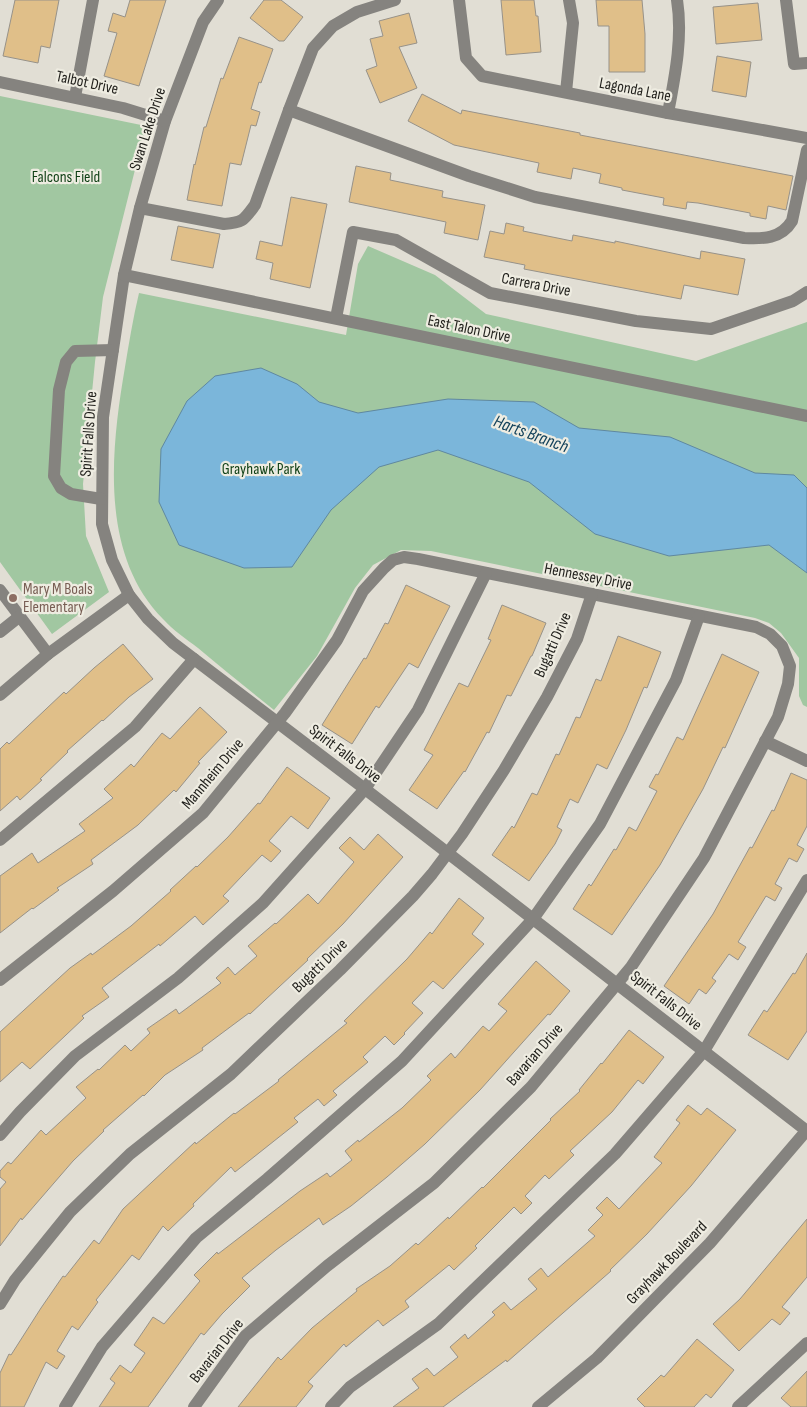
<svg xmlns="http://www.w3.org/2000/svg" width="807" height="1407" font-family="'Sofia Sans Condensed',sans-serif">
	<style>
		.green { fill: #a1c7a1 }
		.water { fill: #7bb6da; stroke: #5f88a0 }
		.building { fill: #e0bf89; stroke: #979289 }
		.lines { fill: none; stroke-linecap: round; stroke-linejoin: round }
		.minor { stroke: #85837f; stroke-width: 12 }
		.education-dot { fill: #8d6e63; stroke: #eeece1; stroke-width: 2 }
		.labels { text-anchor: middle; dominant-baseline: central; stroke-width: 4.5; stroke-linejoin: round; paint-order: stroke }
		.street-label { font-size: 16px; fill: #1f1e1a; stroke: #eeece1 }
		.park-label { font-size: 16px; fill: #0e3f14; stroke: #eeece1 }
		.education-label { font-size: 16px; fill: #785e54; stroke: #eeece1; text-anchor: start }
		.water-label { font-size: 18px; font-style: italic; fill: #13425b; stroke: #eeece1 }
	</style>
	<rect width="100%" height="100%" fill="#e1ded4"/>
	<g class="green">
		<path d="M 0,96 L 146,126 L 103,297 L 95,362 L 83,484 L 86,536 L 109,592 L 52,634 L 0,562 Z"/>
		<path d="M 368,246 L 435,275 L 486,314 L 696,361 L 807,322 L 807,707 L 803,705 L 799,696 L 799,658 L 781,633 L 769,623 L 755,618 L 431,551 L 401,550 L 373,565 L 355,588 L 317,656 L 274,710 C 249,690 223,669 198,648 C 186,639 173,630 163,619 C 99,554 111,449 125,367 C 129,343 133,318 139,293 L 346,335 L 358,264 Z"/>
	</g>
	<path class="water" d="M 261,368 L 297,384 L 319,402 L 358,413 L 448,399 L 534,402 L 579,428 L 670,437 L 755,473 L 794,475 L 807,488 L 807,573 L 769,545 L 669,556 L 595,534 L 529,482 L 438,450 L 379,467 L 331,510 L 292,567 L 244,568 L 179,545 L 159,502 L 161,449 L 187,401 L 215,376 Z"/>
	<g class="building">
		<path d="M 15,0 L 59,0 L 50,48 L 41,46 L 38,63 L 3,56 Z"/>
		<path d="M 130,0 L 166,0 L 139,86 L 104,76 L 117,33 L 108,31 L 113,13 L 125,17 Z"/>
		<path d="M 264,0 L 281,0 L 303,17 L 284,41 L 279,41 L 250,18 Z"/>
		<path d="M 501,0 L 534,0 L 536,16 L 538,16 L 541,52 L 506,55 Z"/>
		<path d="M 596,0 L 642,0 L 645,34 L 645,72 L 609,72 L 609,26 L 598,26 Z"/>
		<path d="M 758,3 L 762,40 L 716,44 L 713,7 Z"/>
		<path d="M 409,13 L 417,43 L 399,47 L 417,88 L 380,103 L 366,70 L 377,66 L 370,39 L 383,36 L 379,21 Z"/>
		<path d="M 239,37 L 273,49 L 261,83 L 259,82 L 251,109 L 260,112 L 256,126 L 251,125 L 241,165 L 230,163 L 222,206 L 187,200 L 194,164 L 195,165 L 204,127 L 206,127 L 221,78 L 223,79 Z"/>
		<path d="M 717,56 L 751,62 L 746,97 L 712,91 Z"/>
		<path d="M 422,94 L 461,114 L 462,110 L 580,133 L 580,135 L 793,176 L 786,210 L 768,206 L 766,219 L 750,216 L 750,213 L 698,203 L 687,202 L 686,209 L 663,205 L 664,198 L 622,190 L 622,188 L 599,183 L 601,174 L 573,168 L 571,179 L 537,172 L 539,163 L 454,145 L 408,121 Z"/>
		<path d="M 356,166 L 391,173 L 390,180 L 443,191 L 442,197 L 485,205 L 478,240 L 444,233 L 446,222 L 349,202 Z"/>
		<path d="M 291,197 L 327,204 L 310,288 L 270,279 L 273,263 L 256,259 L 260,241 L 282,246 Z"/>
		<path d="M 506,223 L 524,227 L 523,231 L 572,241 L 573,235 L 615,243 L 615,241 L 700,259 L 701,251 L 745,259 L 738,295 L 684,285 L 681,299 L 524,269 L 525,265 L 484,257 L 490,231 L 504,234 Z"/>
		<path d="M 178,226 L 220,234 L 213,268 L 171,260 Z"/>
		<path d="M 406,585 L 450,606 L 418,668 L 409,663 L 379,708 L 376,706 L 352,744 L 322,725 L 364,658 L 366,659 L 385,623 L 388,624 Z"/>
		<path d="M 502,605 L 546,623 L 532,656 L 531,656 L 511,696 L 507,695 L 489,733 L 487,732 L 465,772 L 464,771 L 437,809 L 409,790 L 433,755 L 424,750 L 459,683 L 468,687 L 491,640 L 488,639 Z"/>
		<path d="M 618,636 L 661,652 L 647,688 L 644,687 L 626,730 L 607,769 L 597,764 L 578,803 L 570,799 L 557,827 L 562,830 L 555,844 L 529,881 L 492,855 L 512,826 L 514,828 L 532,793 L 537,795 L 556,754 L 559,755 L 576,717 L 580,718 L 596,679 L 601,681 Z"/>
		<path d="M 123,644 L 153,679 L 129,697 L 103,721 L 102,720 L 67,751 L 68,752 L 40,779 L 42,780 L 20,800 L 17,796 L 0,811 L 0,749 L 7,742 L 9,744 L 64,692 L 66,694 L 94,668 Z"/>
		<path d="M 722,654 L 759,672 L 725,748 L 723,747 L 703,789 L 660,865 L 612,935 L 573,909 L 589,884 L 591,886 L 614,849 L 616,850 L 629,827 L 636,831 L 657,791 L 649,787 L 656,774 L 658,775 L 677,737 L 683,740 Z"/>
		<path d="M 200,707 L 227,732 L 198,762 L 200,763 L 176,792 L 174,790 L 138,825 L 91,860 L 93,864 L 57,888 L 59,890 L 33,909 L 32,908 L 0,933 L 0,876 L 32,853 L 38,863 L 85,831 L 79,824 L 113,798 L 104,789 L 131,764 L 134,767 L 162,733 L 170,739 Z"/>
		<path d="M 287,767 L 330,798 L 308,829 L 291,816 L 269,841 L 281,851 L 271,862 L 262,855 L 223,896 L 229,901 L 203,925 L 195,916 L 160,946 L 159,944 L 102,988 L 109,997 L 82,1016 L 84,1018 L 30,1069 L 22,1062 L 0,1082 L 0,1032 L 70,968 L 91,953 L 92,955 L 131,926 L 171,891 L 170,890 L 196,866 L 197,867 L 228,837 L 258,803 L 260,804 Z"/>
		<path d="M 791,773 L 807,780 L 807,826 L 797,845 L 804,849 L 797,862 L 789,858 L 775,884 L 782,888 L 775,901 L 766,896 L 738,942 L 746,947 L 738,960 L 729,954 L 712,978 L 716,981 L 706,994 L 699,989 L 689,1004 L 664,986 L 713,914 L 750,847 L 752,848 L 772,810 L 774,811 Z"/>
		<path d="M 378,834 L 403,857 L 343,924 L 307,959 L 308,960 L 250,1014 L 249,1013 L 202,1048 L 203,1050 L 165,1075 L 144,1096 L 143,1095 L 103,1130 L 104,1131 L 73,1161 L 22,1220 L 21,1218 L 0,1246 L 0,1189 L 6,1182 L 0,1177 L 0,1171 L 8,1162 L 11,1164 L 41,1130 L 46,1135 L 86,1098 L 76,1087 L 98,1069 L 99,1070 L 125,1045 L 131,1051 L 150,1033 L 147,1029 L 176,1009 L 179,1014 L 221,983 L 216,978 L 228,967 L 235,975 L 257,956 L 248,946 L 275,923 L 276,924 L 308,894 L 318,904 L 354,862 L 339,848 L 350,837 L 364,850 Z"/>
		<path d="M 459,898 L 484,918 L 472,934 L 484,944 L 443,989 L 433,981 L 412,1003 L 423,1013 L 404,1033 L 405,1034 L 394,1045 L 385,1036 L 363,1057 L 368,1062 L 333,1091 L 337,1095 L 324,1106 L 318,1099 L 294,1118 L 298,1122 L 235,1172 L 231,1167 L 193,1204 L 194,1206 L 168,1231 L 163,1226 L 139,1260 L 132,1255 L 96,1300 L 98,1302 L 78,1330 L 72,1326 L 57,1351 L 65,1356 L 57,1369 L 46,1362 L 24,1407 L 0,1407 L 0,1373 L 9,1354 L 11,1355 L 41,1308 L 63,1276 L 65,1277 L 94,1240 L 99,1244 L 123,1209 L 195,1142 L 196,1144 L 234,1113 L 235,1114 L 279,1081 L 278,1080 L 347,1023 L 344,1021 L 407,959 L 430,932 L 432,934 Z"/>
		<path d="M 807,953 L 807,1031 L 788,1060 L 748,1035 L 764,1010 L 767,1012 L 793,973 L 795,974 Z"/>
		<path d="M 536,961 L 570,991 L 550,1015 L 548,1014 L 480,1090 L 425,1144 L 387,1177 L 351,1206 L 323,1225 L 319,1218 L 276,1250 L 242,1278 L 250,1286 L 222,1314 L 204,1335 L 201,1333 L 148,1407 L 99,1407 L 115,1383 L 110,1379 L 120,1365 L 131,1373 L 145,1353 L 134,1345 L 153,1317 L 164,1324 L 200,1281 L 194,1275 L 217,1252 L 218,1254 L 300,1191 L 327,1173 L 330,1177 L 352,1160 L 345,1151 L 358,1140 L 359,1142 L 402,1108 L 431,1080 L 427,1076 L 451,1053 L 455,1058 L 483,1026 L 489,1031 L 507,1011 L 498,1004 Z"/>
		<path d="M 629,1030 L 664,1057 L 643,1084 L 638,1080 L 612,1112 L 570,1151 L 574,1155 L 549,1179 L 545,1175 L 525,1196 L 532,1203 L 521,1214 L 514,1207 L 475,1246 L 477,1248 L 454,1270 L 449,1265 L 405,1301 L 409,1307 L 383,1326 L 378,1320 L 346,1347 L 344,1344 L 308,1382 L 313,1386 L 296,1407 L 238,1407 L 278,1357 L 281,1360 L 312,1328 L 357,1291 L 356,1289 L 390,1266 L 416,1243 L 418,1245 L 448,1217 L 449,1219 L 482,1187 L 483,1188 L 551,1120 L 550,1119 L 580,1091 L 579,1090 L 601,1063 L 602,1064 Z"/>
		<path d="M 688,1105 L 701,1115 L 707,1108 L 736,1130 L 691,1186 L 647,1234 L 610,1270 L 611,1271 L 507,1362 L 506,1360 L 443,1407 L 393,1407 L 419,1388 L 412,1379 L 427,1368 L 434,1376 L 458,1357 L 450,1347 L 465,1334 L 468,1339 L 495,1315 L 492,1312 L 504,1302 L 511,1310 L 537,1289 L 528,1279 L 541,1268 L 548,1277 L 595,1236 L 588,1230 L 603,1215 L 596,1208 L 607,1197 L 619,1209 L 662,1163 L 654,1157 L 680,1123 L 676,1120 Z"/>
		<path d="M 807,1219 L 807,1277 L 782,1307 L 790,1313 L 780,1325 L 772,1319 L 739,1351 L 713,1324 L 740,1299 Z"/>
		<path d="M 697,1339 L 734,1370 L 711,1398 L 706,1394 L 694,1407 L 645,1407 L 637,1399 L 661,1375 L 664,1377 Z"/>
		<path d="M 807,1371 L 807,1407 L 791,1407 L 781,1398 Z"/>
	</g>
	<g class="lines">
		<g class="minor">
			<path d="M 218,0 L 203,22 L 165,121 L 140,208 L 124,275 L 103,417 L 102,524 L 112,560 L 129,595 L 148,619 L 173,643 L 365,789 L 807,1131"/>
			<path d="M 459,0 L 466,58 L 482,76 L 668,113 L 807,138"/>
			<path d="M 786,0 L 794,64 L 807,63"/>
			<path d="M 0,82 L 123,108 L 165,121"/>
			<path d="M 566,92 L 573,23 L 569,0"/>
			<path d="M 75,97 L 93,0"/>
			<path d="M 289,110 L 469,176 L 535,197 L 744,238 C 763,239 781,239 792,221 L 807,150"/>
			<path d="M 668,113 C 675,76 683,37 677,0"/>
			<path d="M 140,208 L 224,224 C 243,223 244,220 255,205 L 289,110 L 313,48 L 333,26 L 357,12 L 395,0"/>
			<path d="M 124,275 L 807,416"/>
			<path d="M 336,318 L 353,232 L 396,240 L 490,293 L 636,321 L 711,329 L 793,301 L 807,292"/>
			<path d="M 101,499 L 71,494 L 61,488 L 54,476 L 59,390 L 66,362 L 75,351 L 113,350"/>
			<path d="M 0,590 L 48,654"/>
			<path d="M 0,632 L 20,616"/>
			<path d="M 0,695 L 48,654 L 129,595"/>
			<path d="M 765,741 L 807,761"/>
			<path d="M 0,840 L 135,727 L 194,659"/>
			<path d="M 0,980 L 113,891 L 203,813 L 285,713 L 337,640 L 363,591 L 384,568 L 393,560 L 404,557 L 418,559 L 756,627 L 770,634 L 782,646 L 790,666 L 788,684 L 778,717 L 704,858 L 631,967 L 531,1087 L 434,1183 L 327,1266 L 245,1336 L 194,1407"/>
			<path d="M 0,1135 L 20,1112 L 75,1056 L 178,978 L 263,903 L 365,789 L 418,710 L 486,573"/>
			<path d="M 0,1304 L 15,1280 L 70,1212 L 130,1154 L 231,1074 L 340,970 L 413,896 L 432,874 L 462,834 L 504,770 L 547,697 L 577,639 L 592,594"/>
			<path d="M 65,1407 L 102,1347 L 196,1238 L 267,1179 L 402,1061 L 533,919 L 600,824 L 676,680 L 699,616"/>
			<path d="M 331,1407 L 350,1387 L 438,1324 L 615,1154 L 704,1051 L 807,880"/>
			<path d="M 538,1407 L 597,1358 L 710,1243 L 807,1130"/>
			<path d="M 738,1407 L 807,1343"/>
		</g>
	</g>
	<circle class="education-dot" cx="13" cy="598" r="5"/>
	<g class="labels">
		<g class="street-label">
			<text transform="translate(87 83) rotate(12)">Talbot Drive</text>
			<text transform="translate(635 90) rotate(11)">Lagonda Lane</text>
			<text transform="translate(148 129) rotate(-72)">Swan Lake Drive</text>
			<text transform="translate(536 285) rotate(11)">Carrera Drive</text>
			<text transform="translate(469 329) rotate(12)">East Talon Drive</text>
			<text transform="translate(89 434) rotate(-86)">Spirit Falls Drive</text>
			<text transform="translate(588 577) rotate(11)">Hennessey Drive</text>
			<text transform="translate(553 645) rotate(-66)">Bugatti Drive</text>
			<text transform="translate(345 754) rotate(37)">Spirit Falls Drive</text>
			<text transform="translate(213 774) rotate(-50)">Mannheim Drive</text>
			<text transform="translate(320 966) rotate(-44)">Bugatti Drive</text>
			<text transform="translate(666 1001) rotate(38)">Spirit Falls Drive</text>
			<text transform="translate(535 1055) rotate(-49)">Bavarian Drive</text>
			<text transform="translate(667 1263) rotate(-46)">Grayhawk Boulevard</text>
			<text transform="translate(217 1351) rotate(-52)">Bavarian Drive</text>
		</g>
		<g class="park-label">
			<text x="66" y="177">Falcons Field</text>
			<text x="261" y="469">Grayhawk Park</text>
		</g>
		<g class="education-label">
			<text x="23" y="589">Mary M Boals<tspan x="23" dy="18">Elementary</tspan></text>
		</g>
		<g class="water-label">
			<text transform="translate(531 434) rotate(20)">Harts Branch</text>
		</g>
	</g>
</svg>
